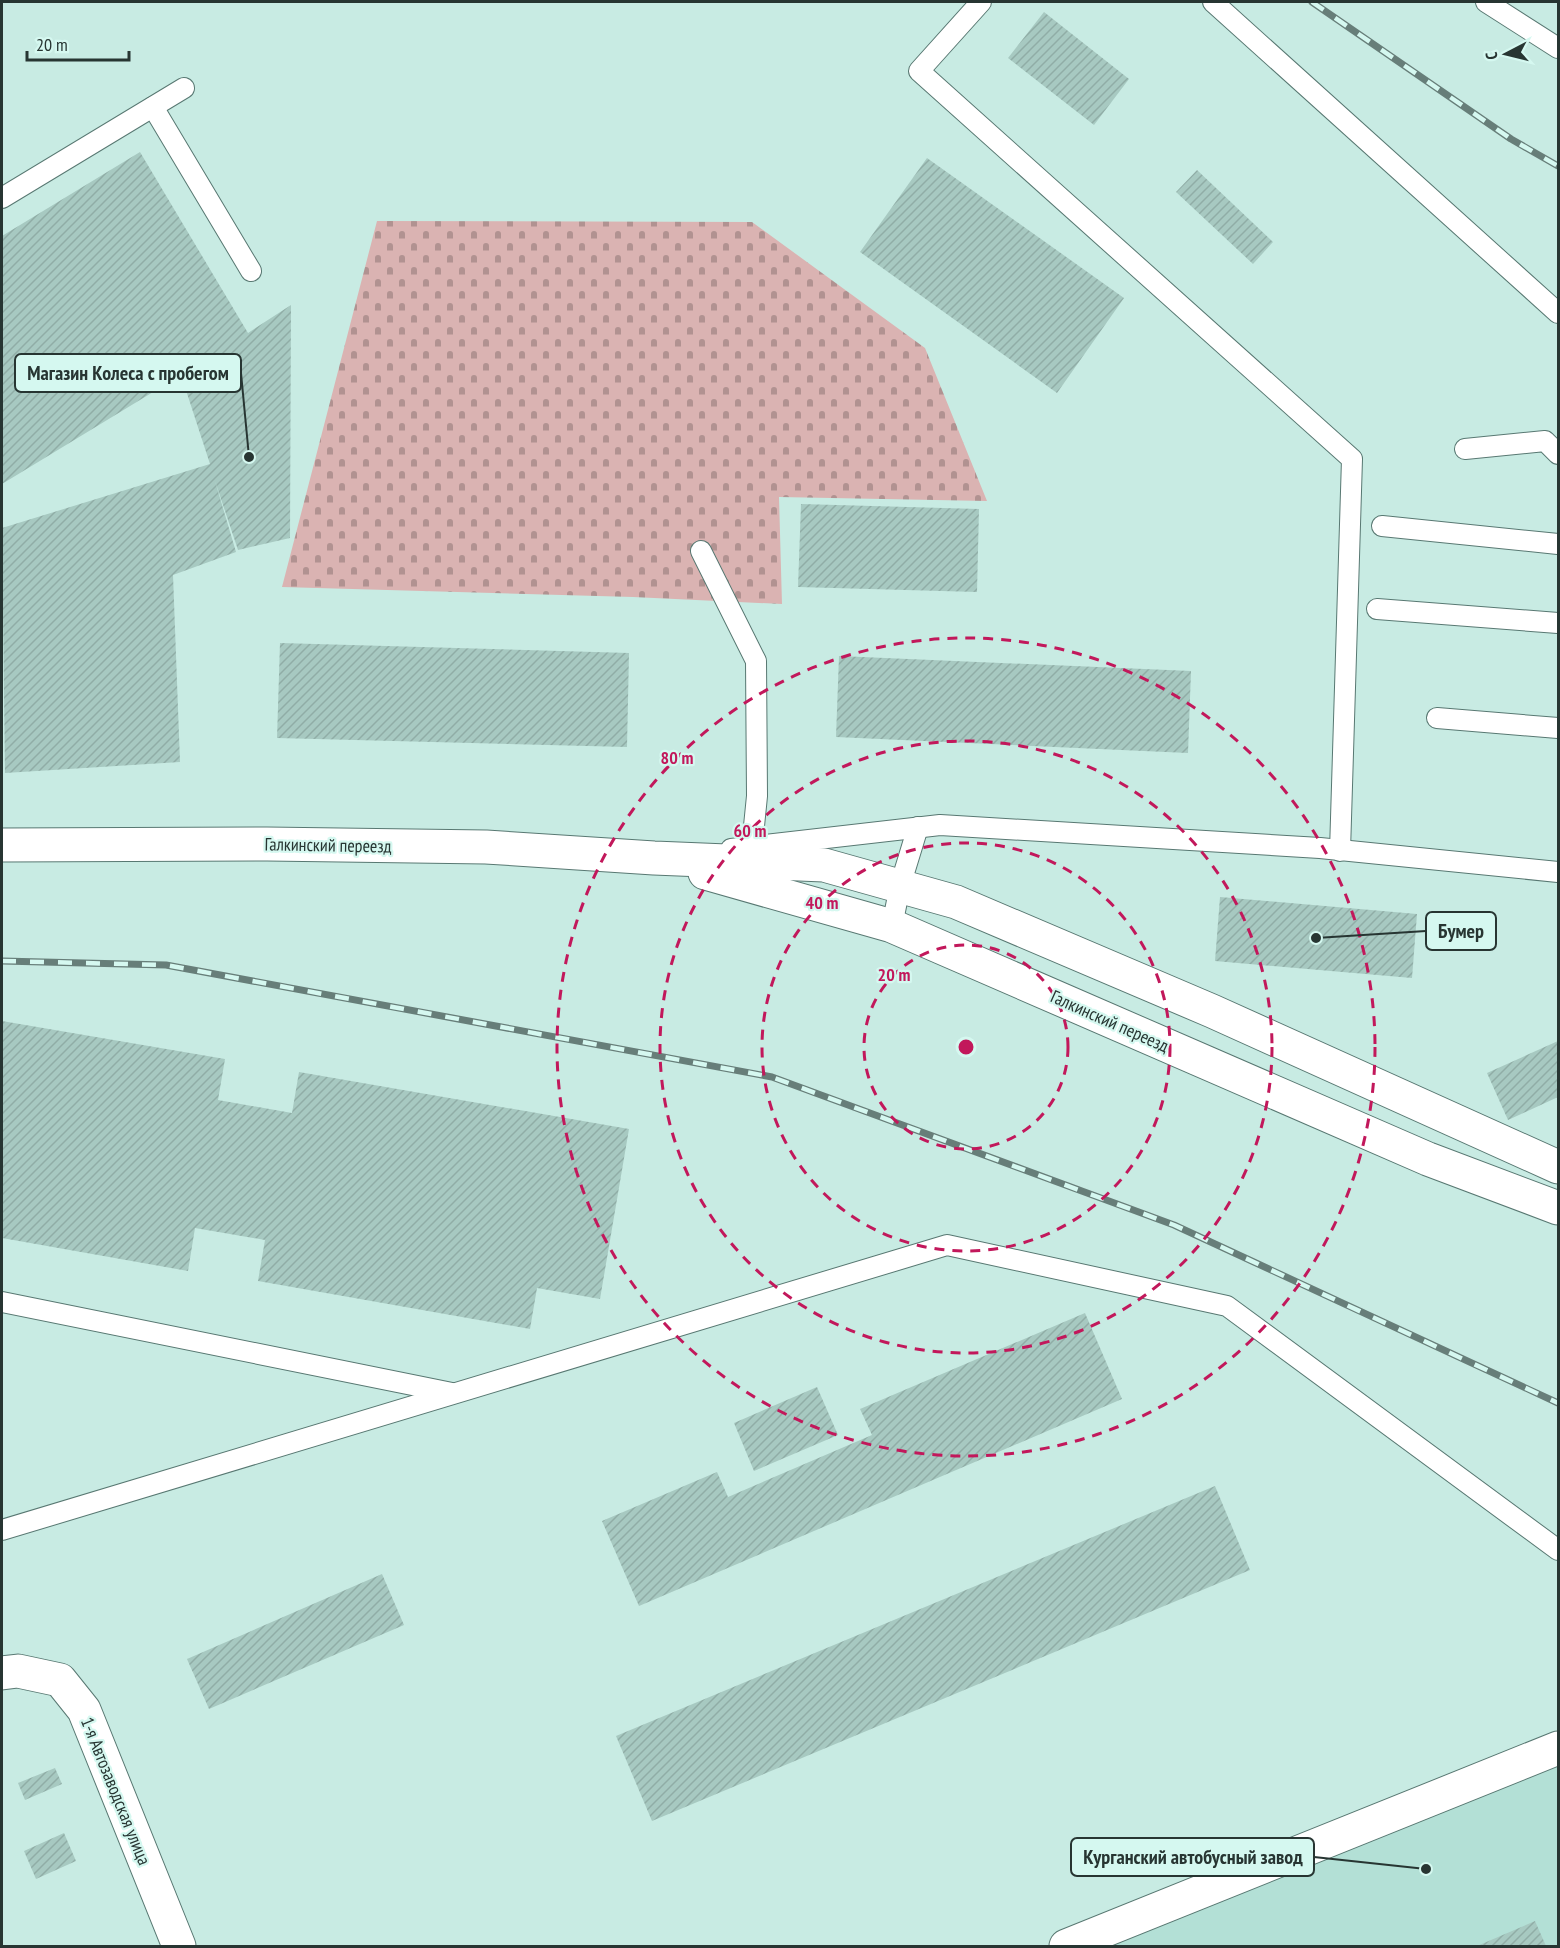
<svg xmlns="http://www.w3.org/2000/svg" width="1560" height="1948" font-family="'PT Sans Narrow',sans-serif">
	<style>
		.built { fill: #b3e0d6 }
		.cemetery { fill: url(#cemetery-stones) }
		.building { fill: url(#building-hatch) }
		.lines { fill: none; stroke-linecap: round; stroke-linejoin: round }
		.service-casing { stroke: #587872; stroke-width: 22 }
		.minor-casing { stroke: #587872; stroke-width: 35 }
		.primary-casing { stroke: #587872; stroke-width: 35 }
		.service { stroke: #fff; stroke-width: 20 }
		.minor { stroke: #fff; stroke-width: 33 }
		.primary { stroke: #fff; stroke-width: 33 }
		.rail-casing { stroke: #677e79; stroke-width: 7 }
		.rail { stroke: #d5f8f0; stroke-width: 4.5; stroke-dasharray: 14; stroke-linecap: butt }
		.ring { fill: none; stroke: #c2185b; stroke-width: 3; stroke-dasharray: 10 8 }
		.labels { text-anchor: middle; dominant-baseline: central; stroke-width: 4.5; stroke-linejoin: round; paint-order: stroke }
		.street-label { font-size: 18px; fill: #273532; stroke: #d5f8f0 }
		.centre { fill: #c2185b; stroke: #d5f8f0; stroke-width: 3 }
		.ring-label { font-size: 18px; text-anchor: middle; font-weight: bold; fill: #c2185b; stroke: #d5f8f0; stroke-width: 4.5; stroke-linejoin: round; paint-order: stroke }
		.leader { fill: none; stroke: #273532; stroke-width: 2 }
		.callout-dot { fill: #273532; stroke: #d5f8f0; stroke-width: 2 }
		.callout { fill: #d5f8f0; stroke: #273532; stroke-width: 2 }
		.callout-label { font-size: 20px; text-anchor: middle; font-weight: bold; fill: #273532 }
	</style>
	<defs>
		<pattern id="cemetery-stones" width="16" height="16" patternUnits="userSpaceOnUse" patternTransform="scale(1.5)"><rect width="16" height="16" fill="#dab3b2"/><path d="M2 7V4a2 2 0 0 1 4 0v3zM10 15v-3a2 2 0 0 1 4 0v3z" fill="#b19291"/></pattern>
		<pattern id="building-hatch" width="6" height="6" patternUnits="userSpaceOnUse" patternTransform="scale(1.5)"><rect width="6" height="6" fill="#a7c9c1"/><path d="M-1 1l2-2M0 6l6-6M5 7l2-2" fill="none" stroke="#90ada6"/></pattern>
	</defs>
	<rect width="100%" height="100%" fill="#c8ebe3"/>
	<path class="built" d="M 1558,1762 L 1558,1946 L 1103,1946 Z"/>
	<path class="cemetery" d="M 377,221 L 752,222 L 925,348 L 987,501 L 779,497 L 782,604 L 633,597 L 282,587 Z"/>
	<g class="building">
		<path d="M 1044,12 L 1129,79 L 1094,125 L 1008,58 Z"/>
		<path d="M 140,152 L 248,333 L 291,305 L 290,538 L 238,550 L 215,481 L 236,552 L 173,575 L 180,762 L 5,773 L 2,528 L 210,464 L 181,375 L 2,484 L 2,236 Z"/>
		<path d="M 927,158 L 1124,298 L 1057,393 L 860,252 Z"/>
		<path d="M 1197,170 L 1273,242 L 1253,264 L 1176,192 Z"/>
		<path d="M 801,504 L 979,509 L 977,592 L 798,587 Z"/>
		<path d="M 280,643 L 629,653 L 627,747 L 277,738 Z"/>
		<path d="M 839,656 L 1191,671 L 1188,753 L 836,737 Z"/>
		<path d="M 1220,897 L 1417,914 L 1412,978 L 1215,961 Z"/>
		<path d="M 2,1021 L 225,1059 L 218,1100 L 292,1113 L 299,1072 L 629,1129 L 600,1299 L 537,1288 L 530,1329 L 258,1281 L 265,1240 L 195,1228 L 188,1271 L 2,1238 Z"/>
		<path d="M 1558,1041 L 1558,1097 L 1508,1120 L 1487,1073 Z"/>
		<path d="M 1085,1313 L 1122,1399 L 639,1606 L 602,1521 L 717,1472 L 728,1497 L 872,1435 L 860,1409 Z"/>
		<path d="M 817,1387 L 838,1435 L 754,1471 L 734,1423 Z"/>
		<path d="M 1215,1486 L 1250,1570 L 652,1821 L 616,1736 Z"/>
		<path d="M 382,1574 L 404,1625 L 209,1709 L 187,1659 Z"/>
		<path d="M 55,1768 L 62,1784 L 25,1800 L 18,1783 Z"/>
		<path d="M 64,1833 L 76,1861 L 36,1879 L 24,1851 Z"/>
		<path d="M 1535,1921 L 1546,1946 L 1477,1946 Z"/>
	</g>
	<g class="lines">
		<defs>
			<g id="service">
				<path d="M 981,2 L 919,71 L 1352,459 L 1340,851"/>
				<path d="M 1213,2 L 1558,313"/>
				<path d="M 1486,2 L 1558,48"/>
				<path d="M 153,107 L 251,271"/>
				<path d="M 2,198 L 184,88"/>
				<path d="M 1465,449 L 1545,441 L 1558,454"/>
				<path d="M 1382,526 L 1558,544"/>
				<path d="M 701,551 L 756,661 L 757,796 L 752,846"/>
				<path d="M 1377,609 L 1558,623"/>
				<path d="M 1437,718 L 1558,728"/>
				<path d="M 731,849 L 940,825 L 1320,848 L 1558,872"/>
				<path d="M 892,926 L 900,886 L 918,827"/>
				<path d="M 2,1302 L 452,1393"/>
				<path d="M 2,1530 L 947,1245 L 1227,1306 L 1558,1550"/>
			</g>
			<g id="minor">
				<path d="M 2,1673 L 18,1671 L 60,1680 L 84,1710 L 179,1946"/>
				<path d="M 1066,1946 L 1558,1748"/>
			</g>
			<g id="primary">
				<path d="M 2,845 L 267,844 L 486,847 L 654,858 L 824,865 L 956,902 L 1212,1011 L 1558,1167"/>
				<path d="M 705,873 L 892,926 L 1428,1159 L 1558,1208"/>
			</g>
		</defs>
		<use href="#service" class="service-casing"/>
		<use href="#minor" class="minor-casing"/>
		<use href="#primary" class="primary-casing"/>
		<use href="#service" class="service"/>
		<use href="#minor" class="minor"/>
		<use href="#primary" class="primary"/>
		<defs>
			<g id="rail">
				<path d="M 1312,2 L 1511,139 L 1558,166"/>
				<path d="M 2,961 L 166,965 L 772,1077 L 1174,1225 L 1558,1403"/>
			</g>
		</defs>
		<use href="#rail" class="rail-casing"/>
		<use href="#rail" class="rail"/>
	</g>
	<g class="ring">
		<circle cx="966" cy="1047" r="102"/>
		<circle cx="966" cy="1047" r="204"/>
		<circle cx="966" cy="1047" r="306"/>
		<circle cx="966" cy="1047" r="409"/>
	</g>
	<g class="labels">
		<g class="street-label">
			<text transform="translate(328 845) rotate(1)">Галкинский переезд</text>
			<text transform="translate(1110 1021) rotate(24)">Галкинский переезд</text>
			<text transform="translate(116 1791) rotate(68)">1-я Автозаводская улица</text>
		</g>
	</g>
	<circle cx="966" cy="1047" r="9" class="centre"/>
	<g class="ring-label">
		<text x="677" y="764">80 m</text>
		<text x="750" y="837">60 m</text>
		<text x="822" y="909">40 m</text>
		<text x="894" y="981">20 m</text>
	</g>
	<path class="leader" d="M249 457L241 373M1316 938L1426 931M1426 1869L1314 1857"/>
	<g class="callout-dot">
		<circle cx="249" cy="457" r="6"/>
		<circle cx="1316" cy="938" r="6"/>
		<circle cx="1426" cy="1869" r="6"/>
	</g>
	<g class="callout">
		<rect x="15" y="354" width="226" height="38" rx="6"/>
		<rect x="1426" y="912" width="70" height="38" rx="6"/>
		<rect x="1071" y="1838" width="243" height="38" rx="6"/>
	</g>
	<g class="callout-label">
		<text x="128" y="380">Магазин Колеса с пробегом</text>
		<text x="1461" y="938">Бумер</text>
		<text x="1193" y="1864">Курганский автобусный завод</text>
	</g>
	<rect width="1560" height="1948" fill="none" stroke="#273532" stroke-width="6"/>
	<g transform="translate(1506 54) rotate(263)" stroke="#d5f8f0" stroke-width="4.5" paint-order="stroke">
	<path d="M0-4.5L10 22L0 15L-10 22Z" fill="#273532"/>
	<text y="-9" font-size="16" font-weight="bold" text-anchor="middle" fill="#273532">С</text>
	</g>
	<path d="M27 51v9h102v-9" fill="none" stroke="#273532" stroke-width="3"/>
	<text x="36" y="51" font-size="18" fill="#273532" stroke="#d5f8f0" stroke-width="4.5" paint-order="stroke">20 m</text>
</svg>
